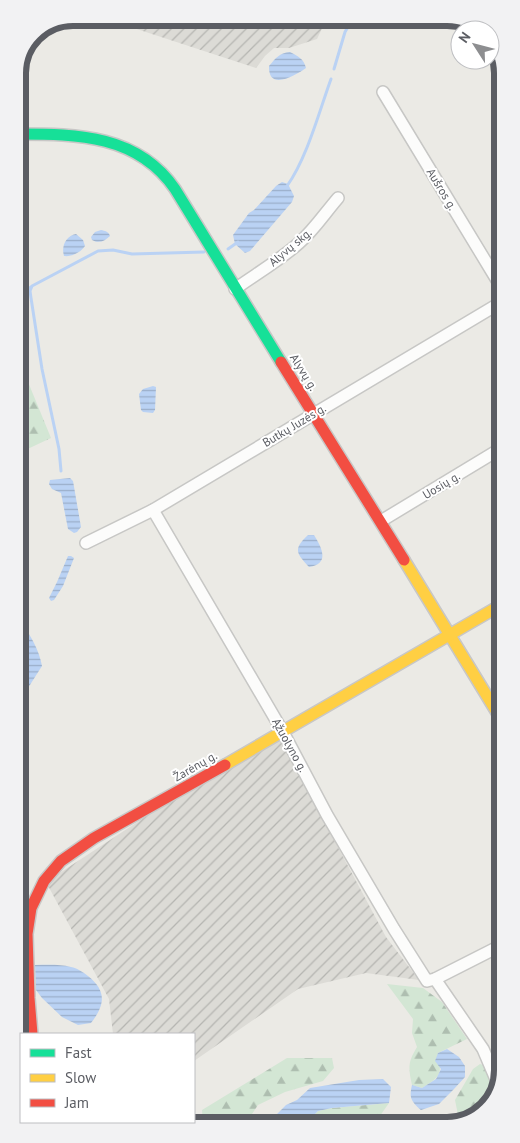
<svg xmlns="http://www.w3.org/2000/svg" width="520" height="1143" font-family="'PT Sans',sans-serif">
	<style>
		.industrial { fill: url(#industrial-furrows) }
		.forest { fill: url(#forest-firs) }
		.water { fill: url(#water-rules) }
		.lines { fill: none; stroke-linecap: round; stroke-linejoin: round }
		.stream { stroke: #bad2f4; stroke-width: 3 }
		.street-casing { stroke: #c7c7c5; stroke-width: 14 }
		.fast-casing { stroke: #c8c7c6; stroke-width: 14 }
		.slow-casing { stroke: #c8c7c6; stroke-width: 14 }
		.jam-casing { stroke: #c8c7c6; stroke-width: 14 }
		.street { stroke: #fcfcfb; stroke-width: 11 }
		.fast { stroke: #16e098; stroke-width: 11 }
		.slow { stroke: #ffcf43; stroke-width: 11 }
		.jam { stroke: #f24e42; stroke-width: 11 }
		.labels { text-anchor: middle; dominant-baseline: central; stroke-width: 4; stroke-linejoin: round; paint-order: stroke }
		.street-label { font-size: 12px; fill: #5b5d63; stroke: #fff }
		.rim { fill: none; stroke: #5b5d63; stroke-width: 6 }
	</style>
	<defs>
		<pattern id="industrial-furrows" width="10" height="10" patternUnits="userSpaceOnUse" patternTransform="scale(1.25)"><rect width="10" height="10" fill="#dcdbd6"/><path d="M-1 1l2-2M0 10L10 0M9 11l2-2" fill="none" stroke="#b5b5b1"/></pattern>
		<pattern id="forest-firs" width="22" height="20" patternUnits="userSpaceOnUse" patternTransform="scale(1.25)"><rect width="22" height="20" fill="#d3e6d4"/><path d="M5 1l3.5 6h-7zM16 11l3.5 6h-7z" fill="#aebeb0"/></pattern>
		<pattern id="water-rules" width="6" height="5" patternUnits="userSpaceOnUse" patternTransform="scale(1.25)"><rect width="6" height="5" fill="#bad2f4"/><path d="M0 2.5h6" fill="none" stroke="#9aaec9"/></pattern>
	</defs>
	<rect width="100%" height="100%" fill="#ebeae5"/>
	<g class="industrial">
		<path d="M 104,18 L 327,18 L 317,39 L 289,48 L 274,48 L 265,56 L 256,68 L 106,19 Z"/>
		<path d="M 278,735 L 386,937 L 419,980 L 366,973 L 298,989 L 194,1061 L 194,1034 L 113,1034 L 109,999 L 46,882 L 171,800 Z"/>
	</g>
	<g class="forest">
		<path d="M 18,370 L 26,377 L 51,438 L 19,453 Z"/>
		<path d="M 387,984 L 423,988 L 442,1002 L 467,1039 L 438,1053 C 442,1075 441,1076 422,1088 L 412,1085 C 408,1067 408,1062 417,1047 L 412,1033 L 413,1019 Z"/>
		<path d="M 287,1058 L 332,1058 L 334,1068 L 323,1081 L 285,1092 L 258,1105 L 248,1120 L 250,1124 L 203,1124 L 202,1110 Z"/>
		<path d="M 480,1064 L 502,1071 L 491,1104 L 465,1122 L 463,1122 L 458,1115 L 455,1100 L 473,1069 Z"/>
		<path d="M 389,1103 L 375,1123 L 305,1124 L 318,1111 L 332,1108 Z"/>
	</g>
	<g class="water">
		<path d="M 290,52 C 298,56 304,59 306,68 C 296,75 268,92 269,66 C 276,58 279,53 290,52 Z"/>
		<path d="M 282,182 L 288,184 L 294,196 L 292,202 L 250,251 L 245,253 L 235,244 L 233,235 L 249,213 L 254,210 L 276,186 Z"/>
		<path d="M 101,230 C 105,231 108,231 110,236 C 105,241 99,244 92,240 L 91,237 L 95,232 Z"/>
		<path d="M 76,234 L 83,240 L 85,246 C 81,252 72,257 64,256 C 61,246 66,236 76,234 Z"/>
		<path d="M 153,386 L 156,387 L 155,410 L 153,413 L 143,412 L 141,410 L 139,394 L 143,389 Z"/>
		<path d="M 70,478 L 73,481 L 81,527 L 77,532 L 74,533 L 68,529 L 61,493 L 52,489 L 49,484 L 50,480 Z"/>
		<path d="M 308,535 L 314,535 C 322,548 330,564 309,567 C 296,553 293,549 308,535 Z"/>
		<path d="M 68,556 L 71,556 L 74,558 L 63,586 L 54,600 L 51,601 L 49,598 L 57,582 Z"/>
		<path d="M 19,623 C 31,633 39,651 42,666 L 28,688 L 19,693 Z"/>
		<path d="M 35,965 C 47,965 59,964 71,967 C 77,968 83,972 88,976 C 107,991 105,1005 91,1023 L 78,1025 L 62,1017 L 42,998 L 36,990 Z"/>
		<path d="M 447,1049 L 459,1057 L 465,1066 L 465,1077 L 454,1089 L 439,1104 L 421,1110 C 411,1101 409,1098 412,1085 L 422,1088 L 436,1079 L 441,1069 L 435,1061 L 438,1053 Z"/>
		<path d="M 383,1079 L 391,1087 L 389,1103 L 332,1108 L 318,1111 L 305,1124 L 263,1124 L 271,1120 L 286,1105 L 297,1100 L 310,1088 L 359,1080 Z"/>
	</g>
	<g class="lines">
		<g class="stream">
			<path d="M 334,69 L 345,32 L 353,18"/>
			<path d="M 287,186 C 307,158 319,112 331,79"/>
			<path d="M 228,249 L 238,242"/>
			<path d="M 18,294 L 31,287"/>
			<path d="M 61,471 L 59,449 L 42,369 L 31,298 L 30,291 L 32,286 L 98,251 L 113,250 L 132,254 L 204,252"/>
		</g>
		<defs>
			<g id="street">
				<path d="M 478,28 L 479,30"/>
				<path d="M 490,49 L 499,66"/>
				<path d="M 383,92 L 500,285"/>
				<path d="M 235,289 C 256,274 280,260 299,243 C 314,230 325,213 338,198"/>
				<path d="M 153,510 L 283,732 L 327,815 L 394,929 L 427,981 L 435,979 L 502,945"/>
				<path d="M 381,521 L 500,449"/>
				<path d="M 86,543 L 153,510 L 500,303"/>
				<path d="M 435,979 L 483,1049 L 498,1084"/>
			</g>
			<path id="fast" d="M 18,134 C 78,134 138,135 175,189 L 281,362"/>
			<g id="slow">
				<path d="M 404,560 L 501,719"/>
				<path d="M 225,765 L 501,605"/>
			</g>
			<g id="jam">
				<path d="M 281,362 L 404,560"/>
				<path d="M 32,1034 L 29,998 L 27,934 L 31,908 L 44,881 L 61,861 L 94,838 L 225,765"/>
			</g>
		</defs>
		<use href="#street" class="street-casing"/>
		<use href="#fast" class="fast-casing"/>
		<use href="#slow" class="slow-casing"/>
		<use href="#jam" class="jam-casing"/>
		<use href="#street" class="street"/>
		<use href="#fast" class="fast"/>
		<use href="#slow" class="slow"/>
		<use href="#jam" class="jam"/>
	</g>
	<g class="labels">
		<g class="street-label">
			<text transform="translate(442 189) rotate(59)">Aušros g.</text>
			<text transform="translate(290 247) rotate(-40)">Alyvų skg.</text>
			<text transform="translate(304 372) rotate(58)">Alyvų g.</text>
			<text transform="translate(294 425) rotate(-31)">Butkų Juzės g.</text>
			<text transform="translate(441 485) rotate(-31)">Uosių g.</text>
			<text transform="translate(290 745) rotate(61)">Ąžuolyno g.</text>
			<text transform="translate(195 766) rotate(-30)">Žarėnų g.</text>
		</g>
	</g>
	<path d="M0 0H520V1143H0ZM73 26H447A47 47 0 0 1 494 73V1070A47 47 0 0 1 447 1117H73A47 47 0 0 1 26 1070V73A47 47 0 0 1 73 26Z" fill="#f2f2f3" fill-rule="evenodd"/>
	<path class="rim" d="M73 26H447A47 47 0 0 1 494 73V1070A47 47 0 0 1 447 1117H73A47 47 0 0 1 26 1070V73A47 47 0 0 1 73 26Z"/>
	<rect x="20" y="1033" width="175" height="90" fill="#ffffff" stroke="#bdbec1"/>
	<rect x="30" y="1049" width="25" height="8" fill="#16e098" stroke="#bdbec1"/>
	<text x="65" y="1058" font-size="15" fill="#5b5d63">Fast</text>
	<rect x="30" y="1074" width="25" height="8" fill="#ffcf43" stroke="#bdbec1"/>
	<text x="65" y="1083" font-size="15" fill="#5b5d63">Slow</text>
	<rect x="30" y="1099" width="25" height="8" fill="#f24e42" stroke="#bdbec1"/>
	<text x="65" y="1108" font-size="15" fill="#5b5d63">Jam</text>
	<g transform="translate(475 45) rotate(306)"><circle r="24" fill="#ffffff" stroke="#bdbec1"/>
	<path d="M0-4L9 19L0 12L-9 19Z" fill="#8d8e90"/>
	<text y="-8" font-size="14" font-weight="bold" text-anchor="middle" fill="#5b5d63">N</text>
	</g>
</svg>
